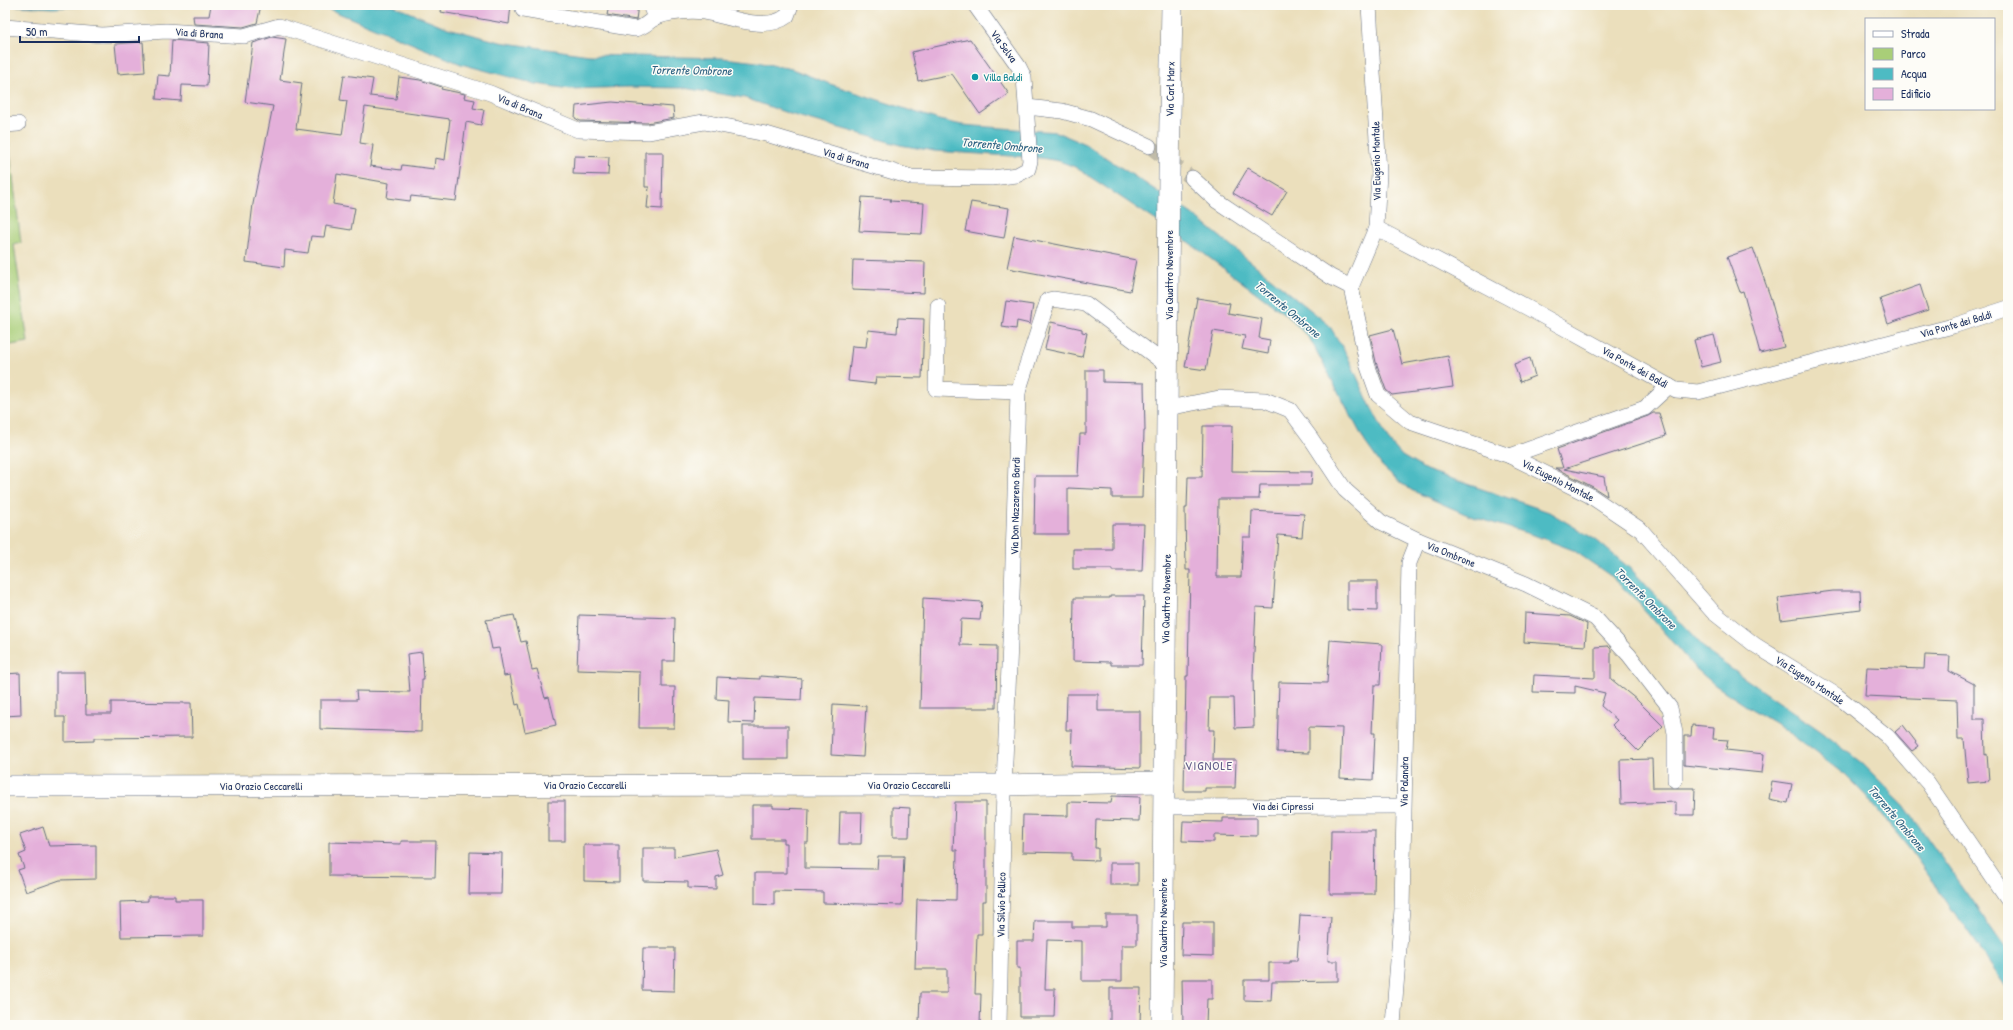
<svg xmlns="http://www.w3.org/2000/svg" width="2013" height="1030" font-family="'Patrick Hand',sans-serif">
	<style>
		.green { fill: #a9ce78; stroke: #627e6b }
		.water { fill: #4dbbc3; stroke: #347590 }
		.building { fill: #e4b0da; fill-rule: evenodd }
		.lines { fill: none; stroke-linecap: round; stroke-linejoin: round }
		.street-tunnel { stroke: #c1bca9; stroke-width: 15; stroke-dasharray: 15 8; stroke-linecap: butt }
		.street-casing { stroke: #646d7f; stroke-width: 16 }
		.secondary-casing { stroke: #646d7f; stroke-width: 22 }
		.street { stroke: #fff; stroke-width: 15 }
		.secondary { stroke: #fff; stroke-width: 21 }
		.culture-dot { fill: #0f9aa8; stroke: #fdfcf7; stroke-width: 1.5 }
		.labels { text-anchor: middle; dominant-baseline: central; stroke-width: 3; stroke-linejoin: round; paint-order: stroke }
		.street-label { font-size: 11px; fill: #1b2f5e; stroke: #fdfcf7 }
		.culture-label { font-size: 11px; fill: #0d838f; stroke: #fdfcf7; text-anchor: start }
		.water-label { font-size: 12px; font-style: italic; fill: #2c6081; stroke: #fdfcf7 }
		.quarter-label { font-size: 13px; letter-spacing: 1px; fill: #615c89; stroke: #fdfcf7 }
	</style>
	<rect width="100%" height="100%" fill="#fdfcf7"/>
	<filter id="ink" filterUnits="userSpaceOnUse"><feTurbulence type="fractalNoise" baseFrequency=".025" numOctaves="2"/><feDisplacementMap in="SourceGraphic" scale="8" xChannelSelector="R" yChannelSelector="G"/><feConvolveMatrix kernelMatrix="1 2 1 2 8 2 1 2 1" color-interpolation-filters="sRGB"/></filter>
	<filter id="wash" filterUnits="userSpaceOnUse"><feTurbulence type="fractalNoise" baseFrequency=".012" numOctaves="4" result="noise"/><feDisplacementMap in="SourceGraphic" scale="16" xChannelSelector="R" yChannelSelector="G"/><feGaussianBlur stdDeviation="0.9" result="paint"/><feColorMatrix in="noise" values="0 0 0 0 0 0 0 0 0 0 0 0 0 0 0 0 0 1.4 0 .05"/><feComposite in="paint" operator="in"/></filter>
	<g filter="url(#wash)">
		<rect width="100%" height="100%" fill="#ebdfbc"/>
		<path class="green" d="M 5,128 L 7,128 L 21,243 L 14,245 L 28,342 L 5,346 Z"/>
		<g class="water">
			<path d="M 5,5 L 104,5 L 53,8 Z"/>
			<path d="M 319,5 L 392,5 L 448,28 L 500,42 L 589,55 L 723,58 L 757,62 L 792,69 L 830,84 L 939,120 L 962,125 L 1056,132 L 1085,144 L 1192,214 L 1329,325 L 1347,355 L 1370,405 L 1389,441 L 1402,456 L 1426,470 L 1549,512 L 1596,540 L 1633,571 L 1710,654 L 1822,732 L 1863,764 L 1904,805 L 2008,952 L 2008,990 L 1912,852 L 1866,796 L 1845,775 L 1780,726 L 1748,707 L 1715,685 L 1693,666 L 1636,600 L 1608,574 L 1573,550 L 1536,536 L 1470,516 L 1413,491 L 1402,484 L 1382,466 L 1365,442 L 1310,339 L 1290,318 L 1187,241 L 1075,167 L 1059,161 L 1041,158 L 934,151 L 900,145 L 790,114 L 745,98 L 684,88 L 628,87 L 570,89 L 536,84 L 461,64 Z"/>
		</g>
		<g id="blocks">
			<g class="building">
				<path d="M 211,5 L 261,5 L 257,23 L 243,27 L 194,24 L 193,16 L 209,16 Z"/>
				<path d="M 442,5 L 511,5 L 509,24 L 441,12 Z"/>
				<path d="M 620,5 L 638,5 L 636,20 L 607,15 L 609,6 L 620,7 Z"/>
				<path d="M 272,37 L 286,39 L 280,80 L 302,83 L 296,129 L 342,135 L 347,101 L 340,100 L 344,75 L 373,79 L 370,96 L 396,99 L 399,77 L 420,80 L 442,87 L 441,89 L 465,94 L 464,98 L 475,100 L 473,108 L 484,110 L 481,125 L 466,122 L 456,201 L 411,196 L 410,201 L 387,198 L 389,183 L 337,174 L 333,204 L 355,208 L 351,230 L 326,226 L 324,237 L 311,236 L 308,253 L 285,250 L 284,267 L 246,262 L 253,204 L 273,106 L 245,102 L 253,43 ZM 365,107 L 450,119 L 445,160 L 435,158 L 434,169 L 402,165 L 401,170 L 370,166 L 373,145 L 360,143 Z"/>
				<path d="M 970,39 L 1009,94 L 980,114 L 952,74 L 918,81 L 912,52 Z"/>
				<path d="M 172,40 L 209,43 L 207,86 L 182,85 L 181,101 L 156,99 L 158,75 L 170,76 Z"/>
				<path d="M 143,42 L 145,72 L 118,74 L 115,44 Z"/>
				<path d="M 612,102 L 673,107 L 674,118 L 647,123 L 580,121 L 575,118 L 576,106 Z"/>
				<path d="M 645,152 L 663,152 L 662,209 L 647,208 L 649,187 L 645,187 Z"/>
				<path d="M 574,156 L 609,157 L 608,175 L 573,174 Z"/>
				<path d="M 1248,168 L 1287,191 L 1272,216 L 1233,193 Z"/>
				<path d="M 862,197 L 891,199 L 890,201 L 924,203 L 922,234 L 859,231 Z"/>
				<path d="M 971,202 L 1009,208 L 1004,238 L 965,231 Z"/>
				<path d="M 1014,236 L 1136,260 L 1130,291 L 1007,268 Z"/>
				<path d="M 1753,248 L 1770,296 L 1784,347 L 1760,353 L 1743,291 L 1740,292 L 1727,257 Z"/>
				<path d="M 853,260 L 925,262 L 924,293 L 852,290 Z"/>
				<path d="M 1920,285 L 1928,310 L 1888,324 L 1880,299 Z"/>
				<path d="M 1197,298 L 1230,303 L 1228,313 L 1262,319 L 1259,338 L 1270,340 L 1268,354 L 1242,349 L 1245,336 L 1213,331 L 1206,370 L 1185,367 Z"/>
				<path d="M 1006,301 L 1033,305 L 1030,324 L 1017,321 L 1016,329 L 1002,327 Z"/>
				<path d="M 898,318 L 924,319 L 922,378 L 876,377 L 875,384 L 848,381 L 852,346 L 866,347 L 868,330 L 897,333 Z"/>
				<path d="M 1051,322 L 1082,329 L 1082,332 L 1087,333 L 1082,357 L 1045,349 Z"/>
				<path d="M 1393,329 L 1402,364 L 1448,356 L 1453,387 L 1392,395 L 1386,390 L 1376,362 L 1370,335 Z"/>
				<path d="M 1714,335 L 1721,362 L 1701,367 L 1694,340 Z"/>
				<path d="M 1530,358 L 1535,376 L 1520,382 L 1514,364 Z"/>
				<path d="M 1086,370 L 1103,370 L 1103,382 L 1144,383 L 1145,431 L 1144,431 L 1142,498 L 1112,498 L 1112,490 L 1068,488 L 1068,534 L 1034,534 L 1035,476 L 1078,476 L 1080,434 L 1086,434 Z"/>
				<path d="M 1653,413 L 1659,413 L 1666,436 L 1564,469 L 1604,477 L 1607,496 L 1593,487 L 1555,468 L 1563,468 L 1557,449 L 1648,416 Z"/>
				<path d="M 1203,426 L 1232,426 L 1231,471 L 1312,472 L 1311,485 L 1260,485 L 1259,499 L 1218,499 L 1217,577 L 1241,577 L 1243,537 L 1251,537 L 1252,511 L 1304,514 L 1302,537 L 1278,535 L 1273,608 L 1256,607 L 1253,675 L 1254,727 L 1235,728 L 1234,698 L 1210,698 L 1209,730 L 1214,730 L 1213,760 L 1236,760 L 1235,788 L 1205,788 L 1205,791 L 1184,791 L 1186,676 L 1188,676 L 1190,570 L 1186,570 L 1185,508 L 1187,508 L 1188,477 L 1202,477 Z"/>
				<path d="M 1112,524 L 1144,524 L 1142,571 L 1112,571 L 1112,569 L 1073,569 L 1073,549 L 1112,549 Z"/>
				<path d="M 1347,581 L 1377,581 L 1377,611 L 1347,610 Z"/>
				<path d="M 1833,591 L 1860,591 L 1861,610 L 1781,620 L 1778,598 Z"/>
				<path d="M 1110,596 L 1144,596 L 1142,665 L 1111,665 L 1111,662 L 1073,661 L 1074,598 L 1110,598 Z"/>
				<path d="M 923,598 L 982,602 L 980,620 L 961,619 L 960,645 L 997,646 L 996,708 L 920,708 Z"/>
				<path d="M 1525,613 L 1570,616 L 1587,624 L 1585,646 L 1524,642 Z"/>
				<path d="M 514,615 L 521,642 L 526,641 L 532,670 L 537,669 L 545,698 L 549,697 L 556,725 L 525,732 L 519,704 L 516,705 L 510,675 L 504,676 L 499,648 L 492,649 L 486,620 Z"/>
				<path d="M 579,615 L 675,618 L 674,661 L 662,661 L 662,687 L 675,687 L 674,728 L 639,728 L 640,672 L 577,670 Z"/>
				<path d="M 1330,640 L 1382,644 L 1380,685 L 1374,685 L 1372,733 L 1375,733 L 1373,780 L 1340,778 L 1342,728 L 1309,727 L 1309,753 L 1277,752 L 1279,682 L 1327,683 Z"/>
				<path d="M 1608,646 L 1611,649 L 1611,679 L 1637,700 L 1663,726 L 1638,751 L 1612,725 L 1617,720 L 1601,706 L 1605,693 L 1575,686 L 1575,693 L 1533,692 L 1534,675 L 1595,678 L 1595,647 Z"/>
				<path d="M 422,652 L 424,679 L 422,679 L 421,732 L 320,729 L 320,700 L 357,700 L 356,691 L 410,692 L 407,654 Z"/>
				<path d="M 1925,655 L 1950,656 L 1949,671 L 1974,684 L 1974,719 L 1984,719 L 1985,755 L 1987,754 L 1989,781 L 1968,783 L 1964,739 L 1958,739 L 1957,700 L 1865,696 L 1867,667 L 1924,669 Z"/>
				<path d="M 56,672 L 85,672 L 86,714 L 111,714 L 111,702 L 191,703 L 192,737 L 94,738 L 94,741 L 65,742 L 65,717 L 56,717 Z"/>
				<path d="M 20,673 L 21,715 L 5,716 L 5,674 Z"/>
				<path d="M 760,676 L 802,679 L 801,700 L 755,698 L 754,723 L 728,722 L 729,700 L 716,699 L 717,677 L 760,679 Z"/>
				<path d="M 1067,694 L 1098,694 L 1098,711 L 1140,711 L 1140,768 L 1071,766 L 1072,730 L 1066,730 Z"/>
				<path d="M 833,704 L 866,706 L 863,757 L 831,755 Z"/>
				<path d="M 1692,725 L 1714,727 L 1713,739 L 1728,740 L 1726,750 L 1764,754 L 1762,773 L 1684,765 L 1684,736 L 1691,736 Z"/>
				<path d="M 1903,725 L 1919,746 L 1912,751 L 1895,732 Z"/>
				<rect x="743" y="726" width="45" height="33"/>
				<path d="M 1652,759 L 1653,788 L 1695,788 L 1694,815 L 1676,815 L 1676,802 L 1621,804 L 1620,760 Z"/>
				<path d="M 1772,781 L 1792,784 L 1788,803 L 1769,799 Z"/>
				<path d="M 1112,796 L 1140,797 L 1139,821 L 1096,820 L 1095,848 L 1098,848 L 1098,861 L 1072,860 L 1072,853 L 1022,852 L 1023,815 L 1068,816 L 1068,802 L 1111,803 Z"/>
				<rect x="548" y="801" width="17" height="40"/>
				<path d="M 955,802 L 986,802 L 986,901 L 982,901 L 982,934 L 977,934 L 975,994 L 981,994 L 980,1025 L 919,1023 L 920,993 L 947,993 L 947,969 L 915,969 L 917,899 L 956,900 L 957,850 L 953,850 Z"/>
				<path d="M 752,805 L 773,805 L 773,808 L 809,809 L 808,843 L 805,843 L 805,868 L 877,869 L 878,856 L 904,856 L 902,905 L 823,903 L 823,892 L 774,891 L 774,905 L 755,904 L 755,873 L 787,873 L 787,843 L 784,843 L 784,839 L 752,839 Z"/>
				<path d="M 893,807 L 910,808 L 909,837 L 893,837 Z"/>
				<path d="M 840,812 L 862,812 L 861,844 L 839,844 Z"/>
				<path d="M 1223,818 L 1257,818 L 1257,836 L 1214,835 L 1214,842 L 1182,841 L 1183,821 L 1223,822 Z"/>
				<path d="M 43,827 L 49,846 L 96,845 L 96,879 L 60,880 L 26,892 L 18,870 L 24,868 L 19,855 L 26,852 L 20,835 Z"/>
				<path d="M 1331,831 L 1375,831 L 1374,894 L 1330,894 Z"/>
				<path d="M 401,841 L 436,841 L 435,877 L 329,876 L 329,842 L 401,844 Z"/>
				<path d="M 584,845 L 619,845 L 619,882 L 584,881 Z"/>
				<path d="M 643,848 L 674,848 L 674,857 L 716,849 L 723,875 L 716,877 L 716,889 L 688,888 L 688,882 L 643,881 Z"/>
				<path d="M 470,852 L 502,853 L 501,894 L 469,894 Z"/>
				<rect x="1110" y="863" width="28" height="22"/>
				<path d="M 148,896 L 175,896 L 175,900 L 203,900 L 203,936 L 121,937 L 120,902 L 148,901 Z"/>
				<path d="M 1106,915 L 1137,915 L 1137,945 L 1122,945 L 1122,981 L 1082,981 L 1082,941 L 1047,940 L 1045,989 L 1055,989 L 1054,1017 L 1020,1017 L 1020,968 L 1017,968 L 1017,941 L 1034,941 L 1035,921 L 1072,921 L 1072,927 L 1106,927 Z"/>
				<path d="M 1300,915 L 1331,917 L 1328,961 L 1338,961 L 1338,981 L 1272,982 L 1271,1001 L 1244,1000 L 1244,980 L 1269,980 L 1269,963 L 1290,963 L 1290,961 L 1297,961 Z"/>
				<path d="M 1182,922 L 1213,922 L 1213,956 L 1181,955 Z"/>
				<path d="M 643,948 L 675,948 L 674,991 L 642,990 Z"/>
				<path d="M 1182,979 L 1212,979 L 1212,999 L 1207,999 L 1206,1025 L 1183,1025 Z"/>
				<path d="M 1110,988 L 1141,988 L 1140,1025 L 1110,1025 Z"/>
			</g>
		</g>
	</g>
	<g filter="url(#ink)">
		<use href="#blocks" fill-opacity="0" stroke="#646d7f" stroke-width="1"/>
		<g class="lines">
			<path class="street-tunnel" d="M 1149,146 L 1192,178"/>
			<defs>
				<g id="street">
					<path d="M 650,5 L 655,18"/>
					<path d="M 1369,5 L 1379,173 L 1376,228 L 1351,287 L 1367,364 L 1378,395 L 1410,422 L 1510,456 L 1589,495 L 1641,530 L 1713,612 L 1755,645 L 1836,695 L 1887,736 L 1928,783 L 2008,900"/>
					<path d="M 523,10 L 635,29 C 643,28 647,23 653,19 C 661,14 671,13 680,12 C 688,11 696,11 704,12 C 729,16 765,33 787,16 L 791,5"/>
					<path d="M 5,27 L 102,35 L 166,31 L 244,36 L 279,26 L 490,93 L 578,130 L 648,132 L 704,122 L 766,134 L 911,177 L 992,178 L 1017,175 L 1028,169 L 1030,161 L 1024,77 L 1019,67 L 975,5"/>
					<path d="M 1027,107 L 1062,111 L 1091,119 L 1149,146"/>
					<path d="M 5,125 L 18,124"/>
					<path d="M 1192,178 L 1217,201 L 1331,277 L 1351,287"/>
					<path d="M 1376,228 L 1528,308 L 1676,390 L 1698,392 L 1953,326 L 2008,308"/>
					<path d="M 938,306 L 936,389 L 1018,392 L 1012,595 L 1004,785 L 999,1025"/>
					<path d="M 1018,392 L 1048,300 L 1053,299 L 1086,304 L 1168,366"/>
					<path d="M 1168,408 L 1219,398 L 1265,400 L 1290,410 L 1310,437 L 1345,490 L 1381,522 L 1418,540 L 1526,584 L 1595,618 L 1629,655 L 1670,708 L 1675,733 L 1675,780"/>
					<path d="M 1510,456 L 1645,408 L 1669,386"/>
					<path d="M 1164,807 L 1403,806"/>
					<path d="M 1393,1025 L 1402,909 L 1409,563 L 1418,540"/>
				</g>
				<g id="secondary">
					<path d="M 5,786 L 1004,785 L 1164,782"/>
					<path d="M 1162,1025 L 1169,173 L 1172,5"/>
				</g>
			</defs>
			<use href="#street" class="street-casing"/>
			<use href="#secondary" class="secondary-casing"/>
			<use href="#street" class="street"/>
			<use href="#secondary" class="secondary"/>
		</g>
	</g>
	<circle class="culture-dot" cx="975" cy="77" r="4"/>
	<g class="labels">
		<g class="street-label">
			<text transform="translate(199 33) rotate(4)">Via di Brana</text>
			<text transform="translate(1004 46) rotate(54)">Via Selva</text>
			<text transform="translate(1170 89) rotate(-89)">Via Carl Marx</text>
			<text transform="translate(520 106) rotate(23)">Via di Brana</text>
			<text transform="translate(846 158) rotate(17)">Via di Brana</text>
			<text transform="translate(1376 161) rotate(-91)">Via Eugenio Montale</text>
			<text transform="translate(1169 275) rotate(-90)">Via Quattro Novembre</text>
			<text transform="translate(1956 324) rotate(-16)">Via Ponte dei Baldi</text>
			<text transform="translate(1635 367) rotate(29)">Via Ponte dei Baldi</text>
			<text transform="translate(1558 480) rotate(27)">Via Eugenio Montale</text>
			<text transform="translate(1015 506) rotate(-89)">Via Don Nazzareno Bardi</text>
			<text transform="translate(1451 554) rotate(22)">Via Ombrone</text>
			<text transform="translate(1166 599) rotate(-89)">Via Quattro Novembre</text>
			<text transform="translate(1810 680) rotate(33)">Via Eugenio Montale</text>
			<text transform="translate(1404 782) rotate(-89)">Via Palandra</text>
			<text x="585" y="785">Via Orazio Ceccarelli</text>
			<text x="909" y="785">Via Orazio Ceccarelli</text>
			<text x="261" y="786">Via Orazio Ceccarelli</text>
			<text x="1283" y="806">Via dei Cipressi</text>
			<text transform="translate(1001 905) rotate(-89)">Via Silvio Pellico</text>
			<text transform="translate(1163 923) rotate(-90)">Via Quattro Novembre</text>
		</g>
		<g class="culture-label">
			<text x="983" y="77">Villa Baldi</text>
		</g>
		<g class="water-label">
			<text transform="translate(691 70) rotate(1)">Torrente Ombrone</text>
			<text transform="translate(1002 145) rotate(5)">Torrente Ombrone</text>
			<text transform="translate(1288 309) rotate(40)">Torrente Ombrone</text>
			<text transform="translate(1646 598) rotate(45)">Torrente Ombrone</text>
			<text transform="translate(1897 818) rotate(50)">Torrente Ombrone</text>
		</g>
		<g class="quarter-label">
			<text x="1209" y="765">VIGNOLE</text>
		</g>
	</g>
	<rect width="2013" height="1030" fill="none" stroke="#fdfcf7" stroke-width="20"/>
	<rect x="1865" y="18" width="130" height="92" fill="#fdfcf7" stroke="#a3aaba"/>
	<rect x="1873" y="31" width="20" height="6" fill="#ffffff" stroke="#a3aaba"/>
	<text x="1901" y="38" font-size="12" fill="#1b2f5e">Strada</text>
	<rect x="1873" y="48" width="20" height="12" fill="#a9ce78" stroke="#a3aaba"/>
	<text x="1901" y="58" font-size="12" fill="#1b2f5e">Parco</text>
	<rect x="1873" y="68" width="20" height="12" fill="#4dbbc3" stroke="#a3aaba"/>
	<text x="1901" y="78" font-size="12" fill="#1b2f5e">Acqua</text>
	<rect x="1873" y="88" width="20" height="12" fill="#e4b0da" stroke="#a3aaba"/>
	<text x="1901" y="98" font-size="12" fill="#1b2f5e">Edificio</text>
	<path d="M20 36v6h119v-6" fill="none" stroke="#1b2f5e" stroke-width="2"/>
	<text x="26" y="36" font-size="12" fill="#1b2f5e" stroke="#fdfcf7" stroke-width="3" paint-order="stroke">50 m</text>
</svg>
